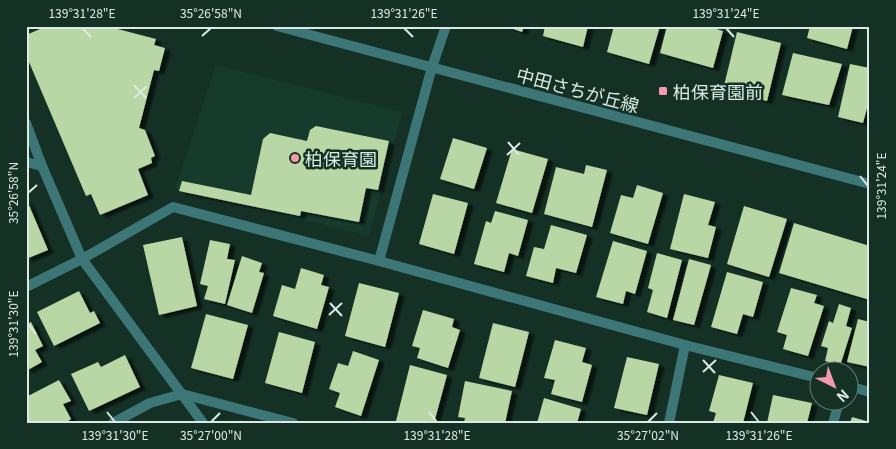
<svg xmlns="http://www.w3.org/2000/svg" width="896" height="449" font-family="Georgia,'Noto Sans JP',serif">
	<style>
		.built { fill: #163b2c }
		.building { fill: #b9d7a5; filter: url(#shadow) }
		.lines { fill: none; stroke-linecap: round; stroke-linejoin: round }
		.minor { stroke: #3d7677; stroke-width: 10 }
		.tertiary { stroke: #3d7677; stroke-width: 10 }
		.ticks { fill: none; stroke: #dbebe3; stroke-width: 2 }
		.poi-dot { fill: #f39aac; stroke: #153125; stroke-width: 2 }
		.labels { text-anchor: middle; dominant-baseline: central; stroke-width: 5; stroke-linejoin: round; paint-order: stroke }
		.street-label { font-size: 18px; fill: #dbebe3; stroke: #153125 }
		.poi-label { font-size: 18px; fill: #dbebe3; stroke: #153125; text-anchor: start }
		.neatline { fill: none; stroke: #dbebe3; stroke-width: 2 }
		.ticks-label { font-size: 12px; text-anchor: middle; fill: #dbebe3 }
	</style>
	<defs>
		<filter id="shadow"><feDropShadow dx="5.5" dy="3" stdDeviation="1" flood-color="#0009"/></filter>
	</defs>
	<rect width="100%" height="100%" fill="#153125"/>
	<path class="built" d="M 216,65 L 402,112 L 369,236 L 175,189 Z"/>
	<g class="building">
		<path d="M 47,26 L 106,26 L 156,39 L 154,45 L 165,48 L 159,71 L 154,70 L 139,128 L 145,130 L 155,156 L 151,158 L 152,163 L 138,169 L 148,195 L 100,215 L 91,194 L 86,196 L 26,55 L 26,35 Z"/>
		<path d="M 505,26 L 524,26 L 522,32 Z"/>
		<path d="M 545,26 L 588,26 L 583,47 L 543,36 Z"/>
		<path d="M 614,26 L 660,26 L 649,64 L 607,52 Z"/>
		<path d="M 667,26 L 706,26 L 723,31 L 713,68 L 660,53 Z"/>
		<path d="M 810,26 L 853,26 L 847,49 L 807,38 Z"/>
		<path d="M 737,32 L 781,43 L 767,101 L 723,90 Z"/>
		<path d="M 793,53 L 842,64 L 829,105 L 782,95 Z"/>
		<path d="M 850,64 L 870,68 L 870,97 L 863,123 L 838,117 Z"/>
		<path d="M 316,126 L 389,141 L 378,190 L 366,188 L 359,222 L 301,211 L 300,216 L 179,191 L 182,181 L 251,195 L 263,139 L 270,133 L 307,141 L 310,130 Z"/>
		<path d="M 453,138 L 487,148 L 474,189 L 440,179 Z"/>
		<path d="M 512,149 L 548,159 L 532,213 L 496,203 Z"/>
		<path d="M 586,165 L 607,170 L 592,227 L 544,214 L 556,167 L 584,174 Z"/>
		<path d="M 637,185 L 663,193 L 648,244 L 610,233 L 621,195 L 633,198 Z"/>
		<path d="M 433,194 L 468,203 L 454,254 L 419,244 Z"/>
		<path d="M 684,194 L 715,202 L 708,225 L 716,227 L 708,258 L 670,249 Z"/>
		<path d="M 26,198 L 48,250 L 26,259 Z"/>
		<path d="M 744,206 L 787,219 L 769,277 L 727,264 Z"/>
		<path d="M 495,211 L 528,220 L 518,256 L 509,253 L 504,272 L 474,264 L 486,221 L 491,223 Z"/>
		<path d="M 794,223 L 870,246 L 870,300 L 779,273 Z"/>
		<path d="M 551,225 L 587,235 L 576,273 L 556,268 L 553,283 L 526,276 L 534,247 L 544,249 Z"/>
		<path d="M 182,237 L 197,306 L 159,315 L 143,245 Z"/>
		<path d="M 210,240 L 230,244 L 227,259 L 235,260 L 225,304 L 204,299 L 208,286 L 200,284 Z"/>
		<path d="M 613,241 L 647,251 L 635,294 L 626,291 L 623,304 L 596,297 Z"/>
		<path d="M 657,253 L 682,260 L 667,318 L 647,312 L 653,290 L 648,288 Z"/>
		<path d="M 242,256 L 262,263 L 259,272 L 264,273 L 252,313 L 227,305 Z"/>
		<path d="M 689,259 L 711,265 L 694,325 L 673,320 Z"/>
		<path d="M 301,268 L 324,275 L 321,285 L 329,287 L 317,329 L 273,316 L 282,285 L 295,289 Z"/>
		<path d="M 727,272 L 763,282 L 753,317 L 743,314 L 737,334 L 711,327 Z"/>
		<path d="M 359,283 L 399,293 L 385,347 L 345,336 Z"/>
		<path d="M 791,288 L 817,295 L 814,303 L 824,306 L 808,356 L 783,349 L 787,335 L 777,332 Z"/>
		<path d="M 79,291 L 90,313 L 94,311 L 100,323 L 54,346 L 37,312 Z"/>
		<path d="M 839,304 L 851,308 L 846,326 L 852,328 L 840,366 L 825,361 L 828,348 L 821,346 L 829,321 L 833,323 Z"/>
		<path d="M 423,310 L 454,319 L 452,327 L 460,330 L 448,368 L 417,358 L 420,348 L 412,346 Z"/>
		<path d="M 206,314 L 248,325 L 233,379 L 191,368 Z"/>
		<path d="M 858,319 L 870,322 L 870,367 L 847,362 Z"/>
		<path d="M 31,322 L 43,346 L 35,350 L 42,362 L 26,371 L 26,324 Z"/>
		<path d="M 493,323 L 529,332 L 515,387 L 479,378 Z"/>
		<path d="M 279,332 L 315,342 L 302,393 L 265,383 Z"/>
		<path d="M 555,340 L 586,348 L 582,362 L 592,365 L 582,402 L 551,394 L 555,380 L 544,378 Z"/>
		<path d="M 353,351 L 379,360 L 361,416 L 335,407 L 340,393 L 329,389 L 338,363 L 348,366 Z"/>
		<path d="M 125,355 L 140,387 L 89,411 L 71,374 L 98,362 L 101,367 Z"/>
		<path d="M 627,357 L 659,364 L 647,415 L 614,408 Z"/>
		<path d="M 410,365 L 447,375 L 434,423 L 402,423 L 396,421 Z"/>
		<path d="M 719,375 L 753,383 L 743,423 L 713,423 L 716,413 L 709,411 Z"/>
		<path d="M 59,380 L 71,401 L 63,404 L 71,419 L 65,423 L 26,423 L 26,397 Z"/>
		<path d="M 465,381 L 512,391 L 505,423 L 464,423 L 465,418 L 458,417 Z"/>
		<path d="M 773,395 L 812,403 L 807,423 L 767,423 Z"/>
		<path d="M 544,398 L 581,409 L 577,423 L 537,423 Z"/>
		<path d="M 852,417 L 870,422 L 870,423 L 850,423 Z"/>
	</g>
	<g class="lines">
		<g class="minor">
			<path d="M 26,123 L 42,166 L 82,259 L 203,423"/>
			<path d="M 26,162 L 42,166"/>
			<path d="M 379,261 L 432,67 L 446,26"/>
			<path d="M 26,287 L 82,259 L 173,207 L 379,261 L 685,345 L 818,378"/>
			<path d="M 848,386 L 870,392"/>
			<path d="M 113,423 L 150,403 L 182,394 L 293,423"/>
			<path d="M 669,423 L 685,345"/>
			<path d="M 833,423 L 839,402"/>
		</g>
		<path class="tertiary" d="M 277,26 L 870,184"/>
	</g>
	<path class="ticks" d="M 82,28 L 91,37M 404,28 L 413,37M 726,28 L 734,37M 202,36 L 211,28M 134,85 L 146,98M 134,98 L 147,86M 508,142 L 519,155M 507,155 L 520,143M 860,176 L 868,186M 28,193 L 37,185M 330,303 L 342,316M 329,315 L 342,303M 28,324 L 36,334M 703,360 L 715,373M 703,372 L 716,360M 107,412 L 115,422M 429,412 L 437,422M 751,412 L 759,422M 211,422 L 220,413M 648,422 L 657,413"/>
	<g class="poi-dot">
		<rect x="658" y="86" width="10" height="10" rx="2.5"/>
		<circle cx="295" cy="158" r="5"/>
	</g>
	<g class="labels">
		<g class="street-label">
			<text transform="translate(578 89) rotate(15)">中田さちが丘線</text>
		</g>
		<g class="poi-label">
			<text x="673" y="91">柏保育園前</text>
			<text x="305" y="158">柏保育園</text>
		</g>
	</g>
	<rect width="896" height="449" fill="none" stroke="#153125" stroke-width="55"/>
	<g transform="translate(834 386) rotate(138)"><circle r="24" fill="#153125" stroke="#647b71"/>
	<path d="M0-4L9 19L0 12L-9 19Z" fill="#f39aac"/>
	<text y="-8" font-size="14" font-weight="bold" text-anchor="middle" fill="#dbebe3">N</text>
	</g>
	<rect x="28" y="28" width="840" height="394" class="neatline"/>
	<g class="ticks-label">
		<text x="82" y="18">139°31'28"E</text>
		<text x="211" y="18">35°26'58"N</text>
		<text x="404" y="18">139°31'26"E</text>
		<text x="726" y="18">139°31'24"E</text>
		<text transform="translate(882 186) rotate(-90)" y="4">139°31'24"E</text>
		<text transform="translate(14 193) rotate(-90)" y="4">35°26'58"N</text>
		<text transform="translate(14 324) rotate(-90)" y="4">139°31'30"E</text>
		<text x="115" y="440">139°31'30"E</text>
		<text x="211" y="440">35°27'00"N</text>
		<text x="437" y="440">139°31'28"E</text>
		<text x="648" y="440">35°27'02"N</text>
		<text x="759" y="440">139°31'26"E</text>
	</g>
</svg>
